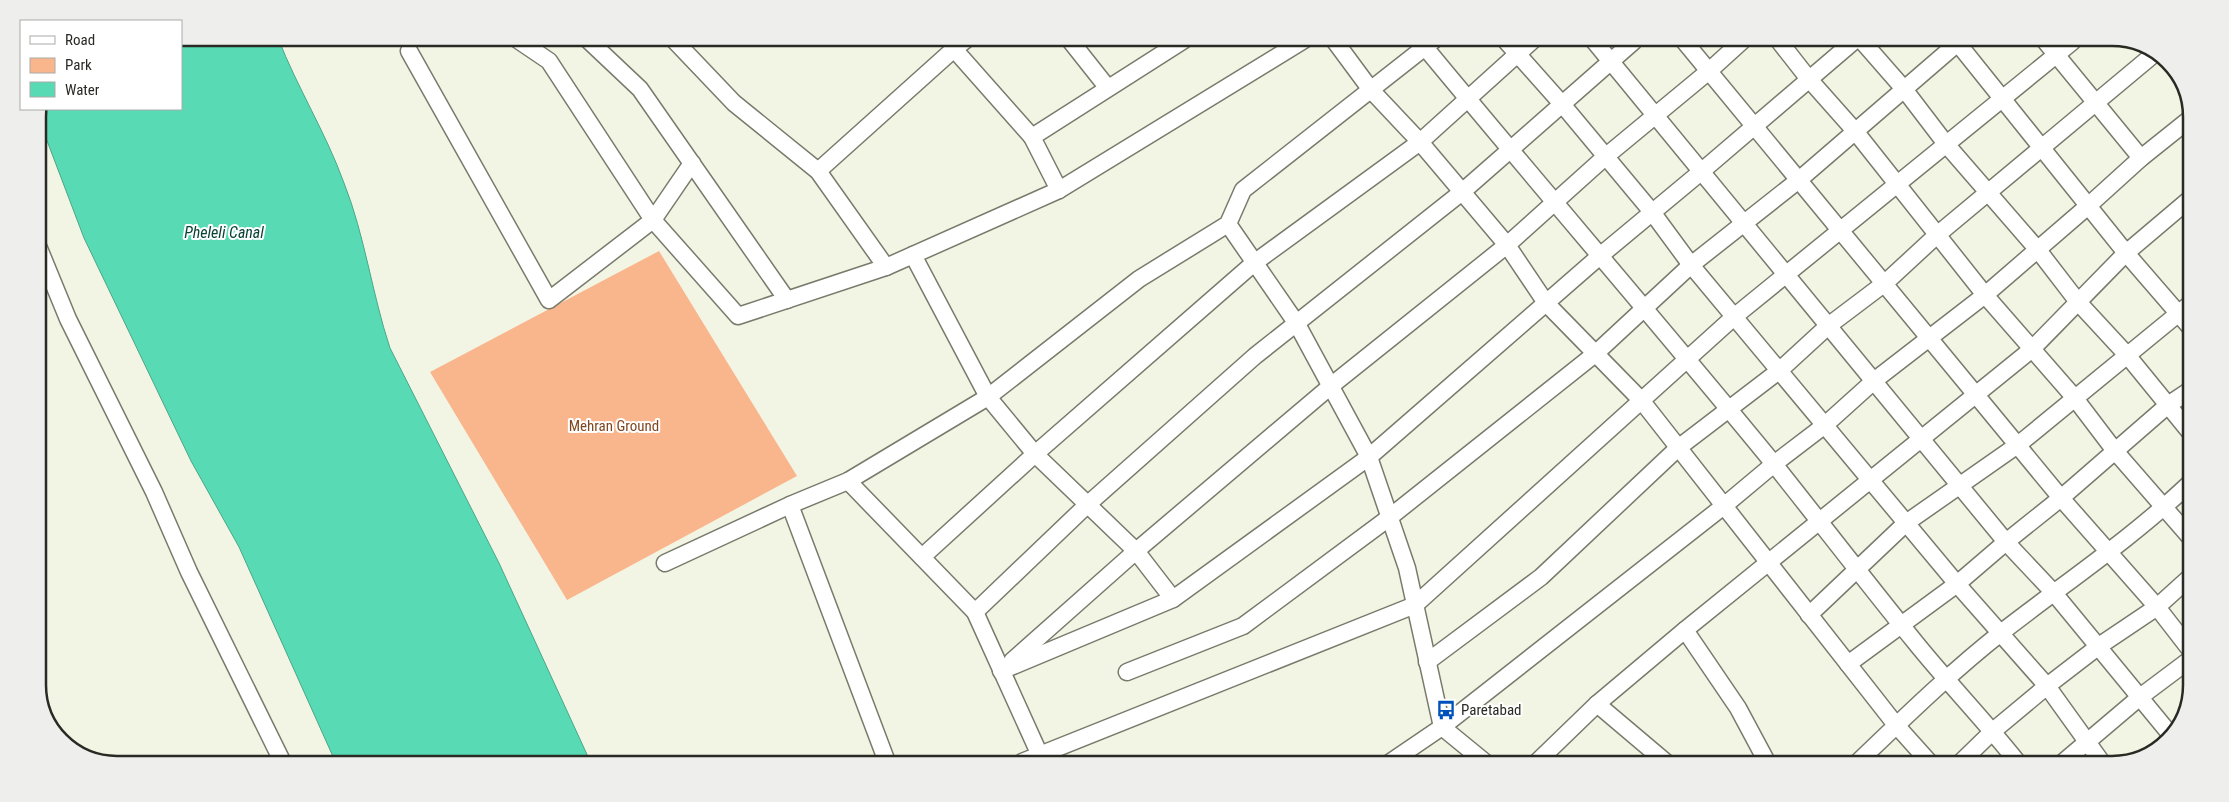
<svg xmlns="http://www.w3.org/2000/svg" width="2229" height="802" font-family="'Roboto Condensed',sans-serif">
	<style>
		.green { fill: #f9b68d }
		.water { fill: #58dbb4; stroke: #4aa689 }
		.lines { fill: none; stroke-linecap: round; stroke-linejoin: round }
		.street-casing { stroke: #797a6b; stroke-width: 19 }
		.street { stroke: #fff; stroke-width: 16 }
		.labels { text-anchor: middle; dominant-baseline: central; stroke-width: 4; stroke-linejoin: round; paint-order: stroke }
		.park-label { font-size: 15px; fill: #80461e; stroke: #fff }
		.poi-label { font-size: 15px; fill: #2a2a24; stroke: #fff; text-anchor: start }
		.water-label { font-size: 16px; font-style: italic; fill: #074333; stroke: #fff }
		.rim { fill: none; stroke: #2a2a24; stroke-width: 2.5 }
	</style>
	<rect width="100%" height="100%" fill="#f3f5e4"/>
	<path class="green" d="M 659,251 L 797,476 L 567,600 L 430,372 Z"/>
	<path class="water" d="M 181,38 L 278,38 C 297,87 326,133 344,183 C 365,236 372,294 390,348 L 499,563 L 590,761 L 335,761 L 239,547 L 191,461 L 84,238 L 38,117 L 39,109 L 181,109 Z"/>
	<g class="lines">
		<defs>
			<g id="street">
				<path d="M 586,38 L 640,89 L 787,300"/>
				<path d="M 673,39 L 734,103 L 818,171 L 886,267"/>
				<path d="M 1069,39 L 1107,87"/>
				<path d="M 1334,40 L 1371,90 L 1420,142 L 1507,245 L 1546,303 L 1641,400 L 1896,725 L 1931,764"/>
				<path d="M 1419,40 C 1536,182 1657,321 1774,464 C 1821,523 1867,583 1915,642 C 1948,683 1986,722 2019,764"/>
				<path d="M 1505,40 L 1562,104 L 1652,212 L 1691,265 L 1957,584 L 2047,686 L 2103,764"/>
				<path d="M 1594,41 L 2006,542 L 2054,593 L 2170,734"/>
				<path d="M 1684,41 L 2061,498 L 2157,607 L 2188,647"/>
				<path d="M 1779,41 L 1808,78 L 1855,131 L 1985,295 L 2074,397 L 2115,451 L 2189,536"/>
				<path d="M 1862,41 L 1904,89 L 1946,144 L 2038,250 L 2078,302 L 2127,355 L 2189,431"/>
				<path d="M 1956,41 L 2126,253 L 2190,327"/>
				<path d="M 2045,41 L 2141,158"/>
				<path d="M 954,49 L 1032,137"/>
				<path d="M 409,51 L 549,300 L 653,220 L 549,61 L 515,38"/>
				<path d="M 692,163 L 653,220 L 738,316 L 886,267 L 1059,190 L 1304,40"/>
				<path d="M 818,171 L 954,49 L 967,39"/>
				<path d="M 1059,190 L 1032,137 L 1184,40"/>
				<path d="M 1228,224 L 1297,324 L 1369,457 L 1407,568 L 1442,727 L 1486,763"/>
				<path d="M 38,246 L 68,319 L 154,492 L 189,572 L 282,761"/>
				<path d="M 913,255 L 988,397 L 1035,454 L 1136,551 L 1173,599"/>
				<path d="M 848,481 L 975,612 L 1043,762"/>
				<path d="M 790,505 L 887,762"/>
				<path d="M 922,557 L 1035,454 L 1254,263 L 1420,142 L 1533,40"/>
				<path d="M 665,563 L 790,505 L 848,481 L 988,397 L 1139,279 L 1228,224 L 1243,190 L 1434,40"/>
				<path d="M 975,612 L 1087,505 L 1255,356 L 1462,192 L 1634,41"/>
				<path d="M 1809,615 L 1906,523 L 2019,444 L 2190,304"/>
				<path d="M 1685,630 L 1738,708 L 1768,764"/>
				<path d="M 1012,661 L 1136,551 L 1332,385 L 1507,245 L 1605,157 L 1709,71 L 1742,41"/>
				<path d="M 1427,662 L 1541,577 L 1678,448 L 1780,370 L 1828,326 L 1885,283 L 1937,235 L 2154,54"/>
				<path d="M 1848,664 L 1957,584 L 2006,542 L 2061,498 L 2168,405 L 2189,391"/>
				<path d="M 1001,671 L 1173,599 L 1369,457 L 1601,255 L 1702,171 L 1854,41"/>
				<path d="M 1127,672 L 1243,626 L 1390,517 L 1595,354 L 1691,265 L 1800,179 L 1960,41"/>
				<path d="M 1597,704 L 1668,764"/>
				<path d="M 1022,762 L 1415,605 L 1735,316 L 2072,42"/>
				<path d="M 1389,763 L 1442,727 L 1725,505 L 1774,464 L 1825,425 L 1875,380 L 1985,295 L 2088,206 L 2141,158 L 2191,118"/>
				<path d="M 1536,763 L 1597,704 L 1685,630 L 2031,350 L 2126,253 L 2191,198"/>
				<path d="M 1856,764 C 1903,719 1951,672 2002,632 C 2065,583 2131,539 2189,484"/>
				<path d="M 1959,764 L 1993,731 L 2047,686 L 2099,646 L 2157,607 L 2188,579"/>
				<path d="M 2061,764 L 2140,697 L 2188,661"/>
			</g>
		</defs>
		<use href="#street" class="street-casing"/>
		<use href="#street" class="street"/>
	</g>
	<defs>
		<symbol id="bus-bare" viewBox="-9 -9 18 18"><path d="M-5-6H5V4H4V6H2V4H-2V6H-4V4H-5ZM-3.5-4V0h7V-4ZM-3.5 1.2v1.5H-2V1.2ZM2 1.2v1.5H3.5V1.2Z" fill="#0052bb" stroke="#fff" stroke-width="2.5" paint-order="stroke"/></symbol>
	</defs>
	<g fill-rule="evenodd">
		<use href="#bus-bare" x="1432" y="696" width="28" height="28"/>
	</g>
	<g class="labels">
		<g class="park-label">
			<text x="614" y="426">Mehran Ground</text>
		</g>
		<g class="poi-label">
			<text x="1461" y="710">Paretabad</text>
		</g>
		<g class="water-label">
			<text x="224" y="232">Pheleli Canal</text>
		</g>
	</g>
	<path d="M0 0H2229V802H0ZM117 46H2112A71 71 0 0 1 2183 117V685A71 71 0 0 1 2112 756H117A71 71 0 0 1 46 685V117A71 71 0 0 1 117 46Z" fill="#eeeeed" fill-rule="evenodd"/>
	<path class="rim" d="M117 46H2112A71 71 0 0 1 2183 117V685A71 71 0 0 1 2112 756H117A71 71 0 0 1 46 685V117A71 71 0 0 1 117 46Z"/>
	<rect x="20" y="20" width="162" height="90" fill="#ffffff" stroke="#aaaaa7"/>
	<rect x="30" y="36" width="25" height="8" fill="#ffffff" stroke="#aaaaa7"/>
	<text x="65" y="45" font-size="15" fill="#2a2a24">Road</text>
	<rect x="30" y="58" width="25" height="15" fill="#f9b68d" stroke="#aaaaa7"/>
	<text x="65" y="70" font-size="15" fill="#2a2a24">Park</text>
	<rect x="30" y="82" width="25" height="15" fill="#58dbb4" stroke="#aaaaa7"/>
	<text x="65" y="95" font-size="15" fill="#2a2a24">Water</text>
</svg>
